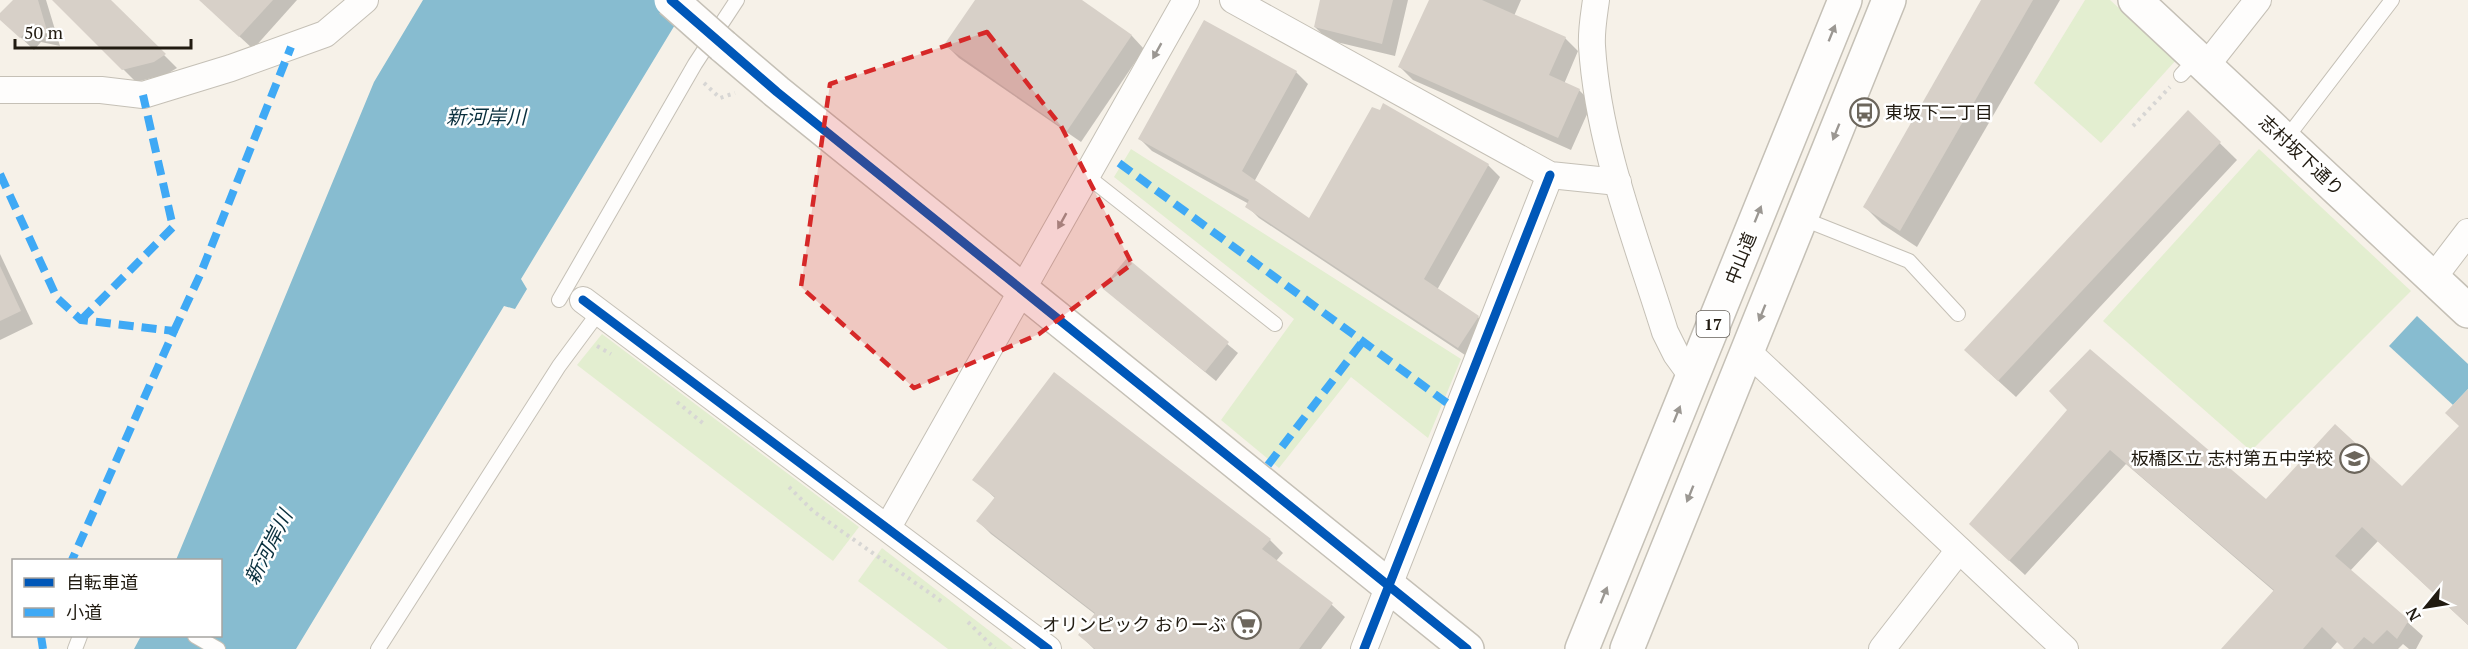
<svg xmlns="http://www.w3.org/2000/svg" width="2468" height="649" font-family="'PT Serif','Noto Sans JP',serif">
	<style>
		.green { fill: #e3eed0 }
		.water { fill: #87bcd0 }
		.shadow { fill: #0003 }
		.building { fill: #d7d0c8 }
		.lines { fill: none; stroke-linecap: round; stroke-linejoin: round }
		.lane-casing { stroke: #c5c0b6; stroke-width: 16 }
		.street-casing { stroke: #c5c0b6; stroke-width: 28 }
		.secondary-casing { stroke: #c5c0b6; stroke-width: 36 }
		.highway-casing { stroke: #c5c0b6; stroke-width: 36 }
		.path { stroke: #d7d6d4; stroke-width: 4; stroke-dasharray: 3 4.5; stroke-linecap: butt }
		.lane { stroke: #fefdfc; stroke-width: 14 }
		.street { stroke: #fefdfc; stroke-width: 26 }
		.secondary { stroke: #fefdfc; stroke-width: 33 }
		.highway { stroke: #fefdfc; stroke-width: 33 }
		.secondary-bridge-casing { stroke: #c5c0b6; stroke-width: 36; stroke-linecap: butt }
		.secondary-bridge { stroke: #fefdfc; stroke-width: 33 }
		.quiet { stroke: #3fa9f5; stroke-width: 8; stroke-dasharray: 15 8; stroke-linecap: butt }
		.cycleway-casing { stroke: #fff; stroke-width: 13 }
		.cycleway { stroke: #0057b8; stroke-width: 9 }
		.oneway { fill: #9b9792 }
		.marked { fill: #d62828; fill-opacity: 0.2; stroke: #d62828; stroke-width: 4.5; stroke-dasharray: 12 8; stroke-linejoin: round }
		.labels { text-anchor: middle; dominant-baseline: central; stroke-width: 5; stroke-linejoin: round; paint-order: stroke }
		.shield { fill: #fff; stroke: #645f58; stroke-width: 1.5 }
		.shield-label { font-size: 16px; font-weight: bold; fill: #211b11 }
		.poi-label { font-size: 18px; fill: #211b11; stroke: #fff; text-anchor: end }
		.street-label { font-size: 18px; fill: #211b11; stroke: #fff }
		.water-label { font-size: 20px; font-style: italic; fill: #082e3c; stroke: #fff }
	</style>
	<rect width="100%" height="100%" fill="#f6f1e8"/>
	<g class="green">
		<path d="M 2085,0 L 2110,0 L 2176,60 L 2101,143 L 2034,83 Z"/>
		<path d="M 1131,149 L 1461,359 L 1428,438 L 1351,377 L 1279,468 L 1221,420 L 1294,319 L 1114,177 Z"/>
		<path d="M 2259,149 L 2411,291 L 2251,451 L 2103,321 Z"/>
		<path d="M 602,334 L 859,527 L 833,561 L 577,365 Z"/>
		<path d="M 882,548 L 1013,649 L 948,649 L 858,581 Z"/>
	</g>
	<g class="water">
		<path d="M 423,0 L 690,0 L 521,279 L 527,289 L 515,309 L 504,306 L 296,649 L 134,649 L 141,636 L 220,636 L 220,560 L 176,560 L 374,82 Z"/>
		<path d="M 2417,316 L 2468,364 L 2468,389 L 2453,405 L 2389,346 Z"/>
	</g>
	<g class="shadow">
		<path d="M 15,0 L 46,0 L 60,46 L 41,42 L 34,50 L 0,18 Z"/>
		<path d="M 54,0 L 109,0 L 177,68 L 167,74 L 136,82 Z"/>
		<path d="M 200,0 L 297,0 L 253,49 Z"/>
		<path d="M 977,0 L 1080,0 L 1132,36 L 1144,49 L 1081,142 L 959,58 L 946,45 Z"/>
		<path d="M 1322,0 L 1408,0 L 1395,56 L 1328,40 L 1315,27 Z"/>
		<path d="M 1430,0 L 1521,0 L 1514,16 L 1565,38 L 1578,51 L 1564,84 L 1579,90 L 1592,103 L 1571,150 L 1413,80 L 1400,67 Z"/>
		<path d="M 1983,0 L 2060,0 L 1917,247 L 1882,224 L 1865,207 Z"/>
		<path d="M 1296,72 L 1308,84 L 1254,182 L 1310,220 L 1380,112 L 1488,165 L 1500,177 L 1437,290 L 1478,317 L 1490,329 L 1471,359 L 1259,218 L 1247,206 L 1249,204 L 1152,151 L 1140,139 Z"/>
		<path d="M 2188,112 L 2237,160 L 2016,397 L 1983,367 Z"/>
		<path d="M 0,254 L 33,324 L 0,340 Z"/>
		<path d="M 1127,260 L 1238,353 L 1216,381 L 1114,297 Z"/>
		<path d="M 2468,391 L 2468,625 L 2378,541 L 2350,571 L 2423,636 L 2416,649 L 2409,649 L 2403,644 L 2398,649 L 2346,649 L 2338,641 L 2331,649 L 2223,649 L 2275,592 L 2126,464 L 2025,575 L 1986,539 L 2069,410 L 2267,501 L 2402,489 L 2461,426 Z"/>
		<path d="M 974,479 L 1270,540 L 1283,553 L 1276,561 L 1332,605 L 1345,617 L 1321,649 L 1094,649 L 1080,635 L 1096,615 L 991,534 L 978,521 L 995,498 Z"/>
	</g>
	<g class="building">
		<path d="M 13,0 L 38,0 L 48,34 L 28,30 L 20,38 L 0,20 L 0,13 Z"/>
		<path d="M 52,0 L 111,0 L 166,54 L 154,62 L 122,70 Z"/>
		<path d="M 199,0 L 273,0 L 239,37 Z"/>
		<path d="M 975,0 L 1082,0 L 1132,35 L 1067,131 L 944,45 Z"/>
		<path d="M 1320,0 L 1393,0 L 1382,44 L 1314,27 Z"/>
		<path d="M 1429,0 L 1482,0 L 1566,37 L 1549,75 L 1580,89 L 1558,138 L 1398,67 Z"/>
		<path d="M 1981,0 L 2033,0 L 1900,231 L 1863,207 Z"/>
		<path d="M 1204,20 L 1297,71 L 1242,171 L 1309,218 L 1372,107 L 1380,110 L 1383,103 L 1489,164 L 1424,279 L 1479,316 L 1458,348 L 1245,207 L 1249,200 L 1138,139 Z"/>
		<path d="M 2188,110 L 2221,142 L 1998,381 L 1964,350 Z"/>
		<path d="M 1127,258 L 1229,342 L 1205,372 L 1102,288 Z"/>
		<path d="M 0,266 L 21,311 L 0,321 Z"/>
		<path d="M 2090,349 L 2266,499 L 2335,424 L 2402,486 L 2459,426 L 2445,413 L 2468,389 L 2468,625 L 2362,527 L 2335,556 L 2409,620 L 2397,639 L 2387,630 L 2373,644 L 2364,637 L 2353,649 L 2344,649 L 2322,627 L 2303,649 L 2221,649 L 2274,590 L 2110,450 L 2009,561 L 1969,524 L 2067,410 L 2049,391 Z"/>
		<path d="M 1054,372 L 1271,539 L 1262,549 L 1333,603 L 1299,649 L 1095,649 L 1078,635 L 1095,613 L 976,521 L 995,497 L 972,480 Z"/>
	</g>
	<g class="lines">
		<defs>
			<g id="lane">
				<path d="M 2181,75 L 2197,58"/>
				<path d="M 2285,140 L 2392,0"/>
				<path d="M 1087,176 L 1275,324"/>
				<path d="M 1801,218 L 1909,261 L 1958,314"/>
				<path d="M 559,300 L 695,64 L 737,0"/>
				<path d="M 195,636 L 218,649"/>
				<path d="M 75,649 L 80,636"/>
				<path d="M 378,649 L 559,366 L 599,312"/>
			</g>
			<g id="street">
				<path d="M 1233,0 L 1550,175 L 1618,182"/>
				<path d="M 1596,0 C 1594,15 1591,31 1592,46 C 1598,144 1636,239 1665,332 L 1676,354 L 1692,376"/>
				<path d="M 2206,66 L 2258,0"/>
				<path d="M 0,90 L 101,90 L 143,95 L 231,68 L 325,34 L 365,0"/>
				<path d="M 2433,278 L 2468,232"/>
				<path d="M 583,300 L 1048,649"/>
				<path d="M 1747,351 L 2065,649"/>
				<path d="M 888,527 L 1186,0"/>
				<path d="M 1364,649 L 1550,175"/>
				<path d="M 1882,649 L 1959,550"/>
			</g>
			<g id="secondary">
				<path d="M 2135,0 L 2468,311"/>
				<path d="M 723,46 L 777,92 L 1467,649"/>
			</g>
			<g id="highway">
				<path d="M 1582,649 L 1845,0"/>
				<path d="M 1627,649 L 1889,0"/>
			</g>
		</defs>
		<use href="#lane" class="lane-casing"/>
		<use href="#street" class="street-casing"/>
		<use href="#secondary" class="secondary-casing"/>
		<use href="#highway" class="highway-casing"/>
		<g class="path">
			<path d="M 704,83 L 720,98 L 735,93"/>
			<path d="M 2133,126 L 2170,87"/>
			<path d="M 597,346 L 611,354"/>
			<path d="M 677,402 L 704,424"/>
			<path d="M 789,487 L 813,511 L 941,601"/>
			<path d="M 968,622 L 995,649"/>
		</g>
		<use href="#lane" class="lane"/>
		<use href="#street" class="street"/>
		<use href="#secondary" class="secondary"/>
		<use href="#highway" class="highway"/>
		<defs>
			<path id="secondary-bridge" d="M 671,0 L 723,46"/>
		</defs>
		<use href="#secondary-bridge" class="secondary-bridge-casing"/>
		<use href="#secondary-bridge" class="secondary-bridge"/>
		<g class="quiet">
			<path d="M 1119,163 L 1458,411"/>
			<path d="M 0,174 L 57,298 L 81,320 L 174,331 L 72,560"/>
			<path d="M 81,320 L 173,227 L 143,95"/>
			<path d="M 174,331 L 200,275 L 291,47"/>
			<path d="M 1268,465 L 1363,341"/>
			<path d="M 41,636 L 43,649"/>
		</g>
		<defs>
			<g id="cycleway">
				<path d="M 671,0 L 777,92 L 1467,649"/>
				<path d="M 583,300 L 1048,649"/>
				<path d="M 1364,649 L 1550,175"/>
			</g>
		</defs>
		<use href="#cycleway" class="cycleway-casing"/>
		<use href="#cycleway" class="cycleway"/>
	</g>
	<defs><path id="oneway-solid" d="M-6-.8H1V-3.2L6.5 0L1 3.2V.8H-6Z" transform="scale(1.5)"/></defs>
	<g class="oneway">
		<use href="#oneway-solid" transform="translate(1832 33) rotate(-68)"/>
		<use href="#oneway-solid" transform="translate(1157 51) rotate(119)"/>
		<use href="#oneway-solid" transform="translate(1836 132) rotate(112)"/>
		<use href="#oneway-solid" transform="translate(1758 214) rotate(-68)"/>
		<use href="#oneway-solid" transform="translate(1062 221) rotate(119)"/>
		<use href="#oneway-solid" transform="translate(1762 313) rotate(112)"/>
		<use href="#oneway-solid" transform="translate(1677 414) rotate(-68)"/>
		<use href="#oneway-solid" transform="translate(1690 494) rotate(112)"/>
		<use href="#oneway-solid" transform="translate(1604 595) rotate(-68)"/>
	</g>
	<path class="marked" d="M 987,32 L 1061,126 L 1132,264 L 1039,334 L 914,388 L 801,287 L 830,84 Z"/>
	<defs>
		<symbol id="bus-ring" viewBox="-11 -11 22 22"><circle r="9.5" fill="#fff" stroke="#6c665c" stroke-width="1.5"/><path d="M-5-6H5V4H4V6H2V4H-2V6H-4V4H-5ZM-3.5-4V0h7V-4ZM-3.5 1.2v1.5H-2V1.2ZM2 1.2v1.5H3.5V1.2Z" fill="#6c665c"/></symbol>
		<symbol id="school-ring" viewBox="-11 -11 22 22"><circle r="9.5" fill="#fff" stroke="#6c665c" stroke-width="1.5"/><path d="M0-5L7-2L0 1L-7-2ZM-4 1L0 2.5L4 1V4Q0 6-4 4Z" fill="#6c665c"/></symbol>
		<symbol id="supermarket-ring" viewBox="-11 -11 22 22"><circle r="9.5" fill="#fff" stroke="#6c665c" stroke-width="1.5"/><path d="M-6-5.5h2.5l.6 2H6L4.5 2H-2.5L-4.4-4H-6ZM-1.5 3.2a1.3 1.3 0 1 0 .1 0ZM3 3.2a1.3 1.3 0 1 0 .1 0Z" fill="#6c665c"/></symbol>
	</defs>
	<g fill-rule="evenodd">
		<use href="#bus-ring" x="1848" y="96" width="33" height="33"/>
		<use href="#school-ring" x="2338" y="442" width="33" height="33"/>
		<use href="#supermarket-ring" x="1230" y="608" width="33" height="33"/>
	</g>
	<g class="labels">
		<rect class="shield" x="1696.5" y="311" width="33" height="26" rx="4.5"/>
		<g class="shield-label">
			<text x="1713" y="324">17</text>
		</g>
		<g class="poi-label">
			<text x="1885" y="112" text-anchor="start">東坂下二丁目</text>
			<text x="2333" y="458">板橋区立 志村第五中学校</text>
			<text x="1226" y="624">オリンピック おりーぶ</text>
		</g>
		<g class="street-label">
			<text transform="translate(2302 155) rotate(43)">志村坂下通り</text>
			<text transform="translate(1740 258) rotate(-68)">中山道</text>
		</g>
		<g class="water-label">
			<text x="486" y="116">新河岸川</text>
			<text transform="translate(268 547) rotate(-63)">新河岸川</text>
		</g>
	</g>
	<rect x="12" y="559" width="210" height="78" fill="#ffffff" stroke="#a6a4a0" stroke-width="1.5"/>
	<rect x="24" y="578" width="30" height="9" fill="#0057b8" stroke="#a6a4a0" stroke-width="1.5"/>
	<text x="66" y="589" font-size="18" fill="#211b11">自転車道</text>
	<rect x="24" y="608" width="30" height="9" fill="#3fa9f5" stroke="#a6a4a0" stroke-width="1.5"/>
	<text x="66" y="619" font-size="18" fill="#211b11">小道</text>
	<g transform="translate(2426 607) rotate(240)" stroke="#ffffff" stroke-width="4.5" paint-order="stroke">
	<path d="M0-4.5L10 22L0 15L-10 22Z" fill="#211b11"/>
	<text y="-9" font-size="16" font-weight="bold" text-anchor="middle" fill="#211b11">N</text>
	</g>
	<path d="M15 39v9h176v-9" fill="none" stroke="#211b11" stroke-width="3"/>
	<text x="24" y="39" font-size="18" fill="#211b11" stroke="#ffffff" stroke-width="4.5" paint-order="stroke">50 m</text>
</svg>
